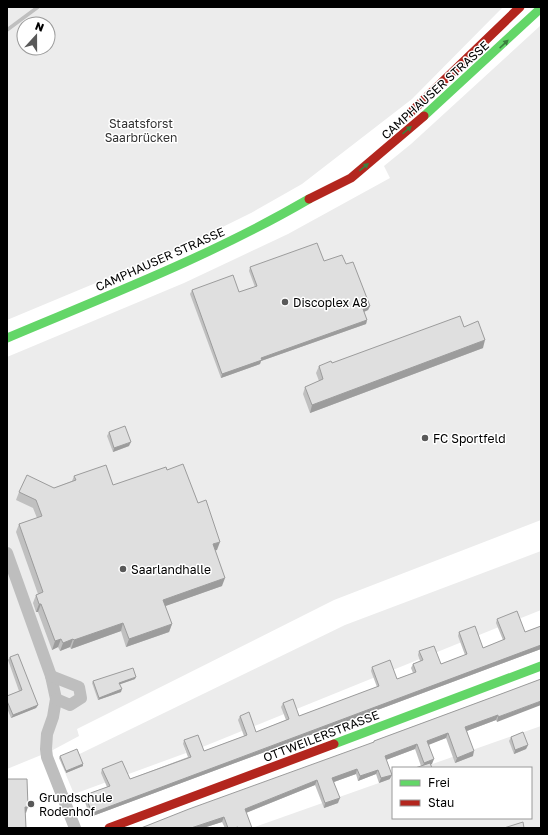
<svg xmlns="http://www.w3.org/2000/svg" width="548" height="835" font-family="'Golos Text',sans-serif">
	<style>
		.green { fill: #ececec; fill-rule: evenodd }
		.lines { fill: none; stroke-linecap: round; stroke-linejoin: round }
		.stream { stroke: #bfbfbf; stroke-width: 3.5 }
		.street { stroke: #bebebe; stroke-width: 12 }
		.fast { stroke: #63d668; stroke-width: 9 }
		.jam { stroke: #b3261e; stroke-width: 9 }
		.wall { fill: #c0c0c0 }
		.shaded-wall { fill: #9c9c9c }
		.building { fill: #dfdfdf; stroke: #9c9c9c }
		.oneway { fill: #3b803e }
		.poi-dot { fill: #595959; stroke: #fff; stroke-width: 1.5 }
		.labels { text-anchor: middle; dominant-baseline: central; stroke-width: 3; stroke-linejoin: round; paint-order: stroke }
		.street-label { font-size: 12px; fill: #000; stroke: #fff }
		.park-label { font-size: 12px; fill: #333; stroke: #fff }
		.poi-label { font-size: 12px; fill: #000; stroke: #fff; text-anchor: start }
	</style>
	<rect width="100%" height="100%" fill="#fff"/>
	<g class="green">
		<path d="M 7,7 L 503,7 L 412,99 L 302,184 L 251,213 L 182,247 L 7,320 ZM 24,24 L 48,24 L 48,48 L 24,48 Z"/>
		<path d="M 541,25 L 541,520 L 334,600 L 77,729 L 79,736 L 51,751 L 7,769 L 7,357 L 184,283 L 288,234 L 390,178 L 384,166 L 411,144 Z"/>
		<path d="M 541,551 L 541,610 L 200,748 L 183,744 L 186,753 L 74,794 L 61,763 L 345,625 Z"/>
		<path d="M 541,726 L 541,828 L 252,828 L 393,778 L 393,818 L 531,818 L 531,768 L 421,768 Z"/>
	</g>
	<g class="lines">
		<path class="stream" d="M 7,30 L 38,7"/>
		<g class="street">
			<path d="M 7,553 L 51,676 L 56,699 L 53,717 L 47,734 L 46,749 L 47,757 L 75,828"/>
			<path d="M 51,676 L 79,687 L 81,698 L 70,705 L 56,699"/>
		</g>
		<g class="fast">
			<path d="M 424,116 L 541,8"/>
			<path d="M 7,338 C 109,295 213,255 309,199"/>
			<path d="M 334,744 L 541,666"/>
		</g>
		<g class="jam">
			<path d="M 410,113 L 520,7"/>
			<path d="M 309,199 L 351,178 L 424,116"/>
			<path d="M 109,828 L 334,744"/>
		</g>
	</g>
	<g class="wall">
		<path d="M 324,261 L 346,264 L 370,306 L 368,310 L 364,312 L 367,320 L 366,324 L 261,361 L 260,364 L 221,378 L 190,294 L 192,290 L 239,292 L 255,287 L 249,271 L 250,267 Z"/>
		<path d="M 464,327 L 483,348 L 310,413 L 303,394 L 305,387 L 319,381 L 316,373 L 319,366 L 332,363 Z"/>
		<path d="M 109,432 L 129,446 L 113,452 L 107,436 Z"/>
		<path d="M 167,470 L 198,503 L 217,550 L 215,550 L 222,586 L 165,606 L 172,624 L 169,632 L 126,647 L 121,631 L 71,649 L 70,647 L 60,651 L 58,647 L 52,650 L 38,612 L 36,612 L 33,603 L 36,595 L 38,594 L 16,532 L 19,524 L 37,518 L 33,508 L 16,500 L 19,492 L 54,488 L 72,481 L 74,476 L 113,485 Z"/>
		<path d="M 497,619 L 525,632 L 541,626 L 541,649 L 90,817 L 84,799 L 85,795 L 107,787 L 101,773 L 102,769 L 130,779 L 188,757 L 183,744 L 184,740 L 204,751 L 244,736 L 238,720 L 240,716 L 256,732 L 286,720 L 281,707 L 283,703 L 299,716 L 377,687 L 371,671 L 372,667 L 397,679 L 413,673 L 411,668 L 413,664 L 420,661 L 418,655 L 419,651 L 441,664 L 465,655 L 458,636 L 459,632 L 483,648 L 503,640 L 496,623 Z"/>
		<path d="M 10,657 L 38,705 L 36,708 L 11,718 L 7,708 L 7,696 L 19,691 L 8,660 Z"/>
		<path d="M 135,679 L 120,684 L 121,692 L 98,700 L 92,683 L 93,681 Z"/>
		<path d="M 541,679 L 497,722 L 496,720 L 467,731 L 473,756 L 455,763 L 446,738 L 429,744 L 432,764 L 421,766 L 415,749 L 386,760 L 390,779 L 379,783 L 376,774 L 358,781 L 356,774 L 334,782 L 338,803 L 324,808 L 315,785 L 246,813 L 252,828 L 225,828 L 222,822 L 203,828 L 141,828 L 373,743 L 374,741 L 501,694 Z"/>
		<path d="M 511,737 L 528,745 L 526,749 L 514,754 L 509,741 Z"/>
		<path d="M 60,756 L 83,766 L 66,773 L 59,758 Z"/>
	</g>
	<g class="shaded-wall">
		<path d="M 370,306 L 368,310 L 361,313 L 363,309 Z"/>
		<path d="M 367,320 L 366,324 L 261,361 L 260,364 L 221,378 L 222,374 L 261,358 Z"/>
		<path d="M 485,340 L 483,348 L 310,413 L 312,405 Z"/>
		<path d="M 131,442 L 129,446 L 113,452 L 114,448 Z"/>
		<path d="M 220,542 L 217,550 L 210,552 L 213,544 Z"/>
		<path d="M 225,578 L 222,586 L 160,608 L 163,600 Z"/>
		<path d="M 39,604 L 41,604 L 38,612 L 36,612 Z"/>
		<path d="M 123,623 L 121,631 L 71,649 L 74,640 Z"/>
		<path d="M 172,624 L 169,632 L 126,647 L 129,639 Z"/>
		<path d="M 61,639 L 58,647 L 52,650 L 55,641 Z"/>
		<path d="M 73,639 L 70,647 L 60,651 L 63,643 Z"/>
		<path d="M 541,645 L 541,649 L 90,817 L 92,813 Z"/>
		<path d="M 136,677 L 135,679 L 118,685 L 119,683 Z"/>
		<path d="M 122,689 L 121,692 L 98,700 L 99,698 Z"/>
		<path d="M 541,701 L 541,705 L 497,722 L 498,717 Z"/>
		<path d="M 38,705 L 36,708 L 11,718 L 13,715 Z"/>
		<path d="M 498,715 L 496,720 L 464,732 L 465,727 Z"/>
		<path d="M 448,733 L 446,738 L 426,746 L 427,741 Z"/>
		<path d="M 417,744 L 415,749 L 383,761 L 385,756 Z"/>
		<path d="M 528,745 L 526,749 L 514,754 L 515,750 Z"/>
		<path d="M 474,751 L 473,756 L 455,763 L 457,758 Z"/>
		<path d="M 434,759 L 432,764 L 422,768 L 424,763 Z"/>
		<path d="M 83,764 L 83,766 L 66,773 L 66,771 Z"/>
		<path d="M 357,769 L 356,774 L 331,783 L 332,778 Z"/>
		<path d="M 378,770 L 376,774 L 358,781 L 360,776 Z"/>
		<path d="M 392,775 L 390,779 L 379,783 L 381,778 Z"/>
		<path d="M 317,780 L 315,785 L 243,814 L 245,809 Z"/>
		<path d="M 340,798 L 338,803 L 324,808 L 325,803 Z"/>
		<path d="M 25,807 L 28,807 L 26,813 L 23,813 Z"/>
		<path d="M 224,817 L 222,822 L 203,828 L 191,828 Z"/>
	</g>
	<g class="building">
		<path d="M 317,243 L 324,261 L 342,255 L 346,264 L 353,262 L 370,306 L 363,309 L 367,320 L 261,358 L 262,360 L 222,374 L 192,290 L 233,275 L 239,292 L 257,286 L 250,267 Z"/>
		<path d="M 460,316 L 464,327 L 478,321 L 485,340 L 312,405 L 305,387 L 323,379 L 319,366 L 331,361 L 332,363 Z"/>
		<path d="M 125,426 L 131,442 L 114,448 L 109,432 Z"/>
		<path d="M 183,464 L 198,503 L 206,500 L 220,542 L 213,544 L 225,578 L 163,600 L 172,624 L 129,639 L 123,623 L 74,640 L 73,639 L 63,643 L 61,639 L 55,641 L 41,604 L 39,604 L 36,595 L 43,592 L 19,524 L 42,516 L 36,500 L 19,492 L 27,475 L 54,488 L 76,480 L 74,476 L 106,465 L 113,485 L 166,467 L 167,470 Z"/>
		<path d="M 517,611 L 525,632 L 541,626 L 541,645 L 92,813 L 85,795 L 110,786 L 102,769 L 122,761 L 130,779 L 191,757 L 184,740 L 198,735 L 204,751 L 247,735 L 240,716 L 249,712 L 256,732 L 289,719 L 283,703 L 293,699 L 299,716 L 379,686 L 372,667 L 390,660 L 397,679 L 416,672 L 413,664 L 423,660 L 419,651 L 434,646 L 441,664 L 467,654 L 459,632 L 475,626 L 483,648 L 505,639 L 497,619 Z"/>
		<path d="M 18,654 L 38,705 L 13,715 L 7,701 L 7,696 L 22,690 L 10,657 Z"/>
		<path d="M 133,668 L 136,677 L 119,683 L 122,689 L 99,698 L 93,681 Z"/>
		<path d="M 541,679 L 541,701 L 498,717 L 498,715 L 465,727 L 474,751 L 457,758 L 448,733 L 427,741 L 434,759 L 424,763 L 417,744 L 385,756 L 392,775 L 381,778 L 378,770 L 360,776 L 357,769 L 332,778 L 340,798 L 325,803 L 317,780 L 245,809 L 252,828 L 238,828 L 238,827 L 234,828 L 228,828 L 224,817 L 191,828 L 141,828 L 189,809 L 374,742 L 374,741 L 501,694 Z"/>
		<path d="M 523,732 L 528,745 L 515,750 L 511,737 Z"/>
		<path d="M 77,749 L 83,764 L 66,771 L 60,756 Z"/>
		<path d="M 430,763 L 432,768 L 415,768 Z"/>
		<path d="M 7,779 L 27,779 L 28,807 L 25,807 L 26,828 L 7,828 Z"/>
		<path d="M 523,822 L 524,828 L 504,828 Z"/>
	</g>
	<defs><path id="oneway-solid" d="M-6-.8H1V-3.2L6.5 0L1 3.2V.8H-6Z"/></defs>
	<g class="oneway">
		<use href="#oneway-solid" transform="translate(504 44) rotate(-43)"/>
		<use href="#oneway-solid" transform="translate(407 130) rotate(-41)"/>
		<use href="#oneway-solid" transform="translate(364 167) rotate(-39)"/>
	</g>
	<g class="poi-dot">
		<circle cx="285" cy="302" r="4"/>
		<circle cx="425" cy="438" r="4"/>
		<circle cx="123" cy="569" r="4"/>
		<circle cx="31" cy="804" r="4"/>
	</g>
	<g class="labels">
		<g class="street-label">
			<text transform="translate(435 90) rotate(-42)">CAMPHAUSER STRASSE</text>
			<text transform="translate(160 259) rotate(-24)">CAMPHAUSER STRASSE</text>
			<text transform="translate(321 736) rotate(-21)">OTTWEILERSTRASSE</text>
		</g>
		<g class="park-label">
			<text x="141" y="123">Staatsforst<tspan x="141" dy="14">Saarbrücken</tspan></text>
		</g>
		<g class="poi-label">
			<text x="293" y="302">Discoplex A8</text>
			<text x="433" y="438">FC Sportfeld</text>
			<text x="131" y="569">Saarlandhalle</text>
			<text x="39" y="797">Grundschule<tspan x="39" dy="14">Rodenhof</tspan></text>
		</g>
	</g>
	<rect width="548" height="835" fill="none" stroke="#000000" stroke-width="16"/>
	<rect x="392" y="767" width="140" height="52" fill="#ffffff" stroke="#999999"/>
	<rect x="400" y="780" width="20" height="6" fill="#63d668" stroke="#999999"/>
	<text x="428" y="787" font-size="12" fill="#000000">Frei</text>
	<rect x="400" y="800" width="20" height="6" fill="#b3261e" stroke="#999999"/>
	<text x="428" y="807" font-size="12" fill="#000000">Stau</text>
	<g transform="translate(36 36) rotate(21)"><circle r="19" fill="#ffffff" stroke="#999999"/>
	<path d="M0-3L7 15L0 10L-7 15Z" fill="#595959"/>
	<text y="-6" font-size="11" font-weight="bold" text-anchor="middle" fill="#000000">N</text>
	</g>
</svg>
